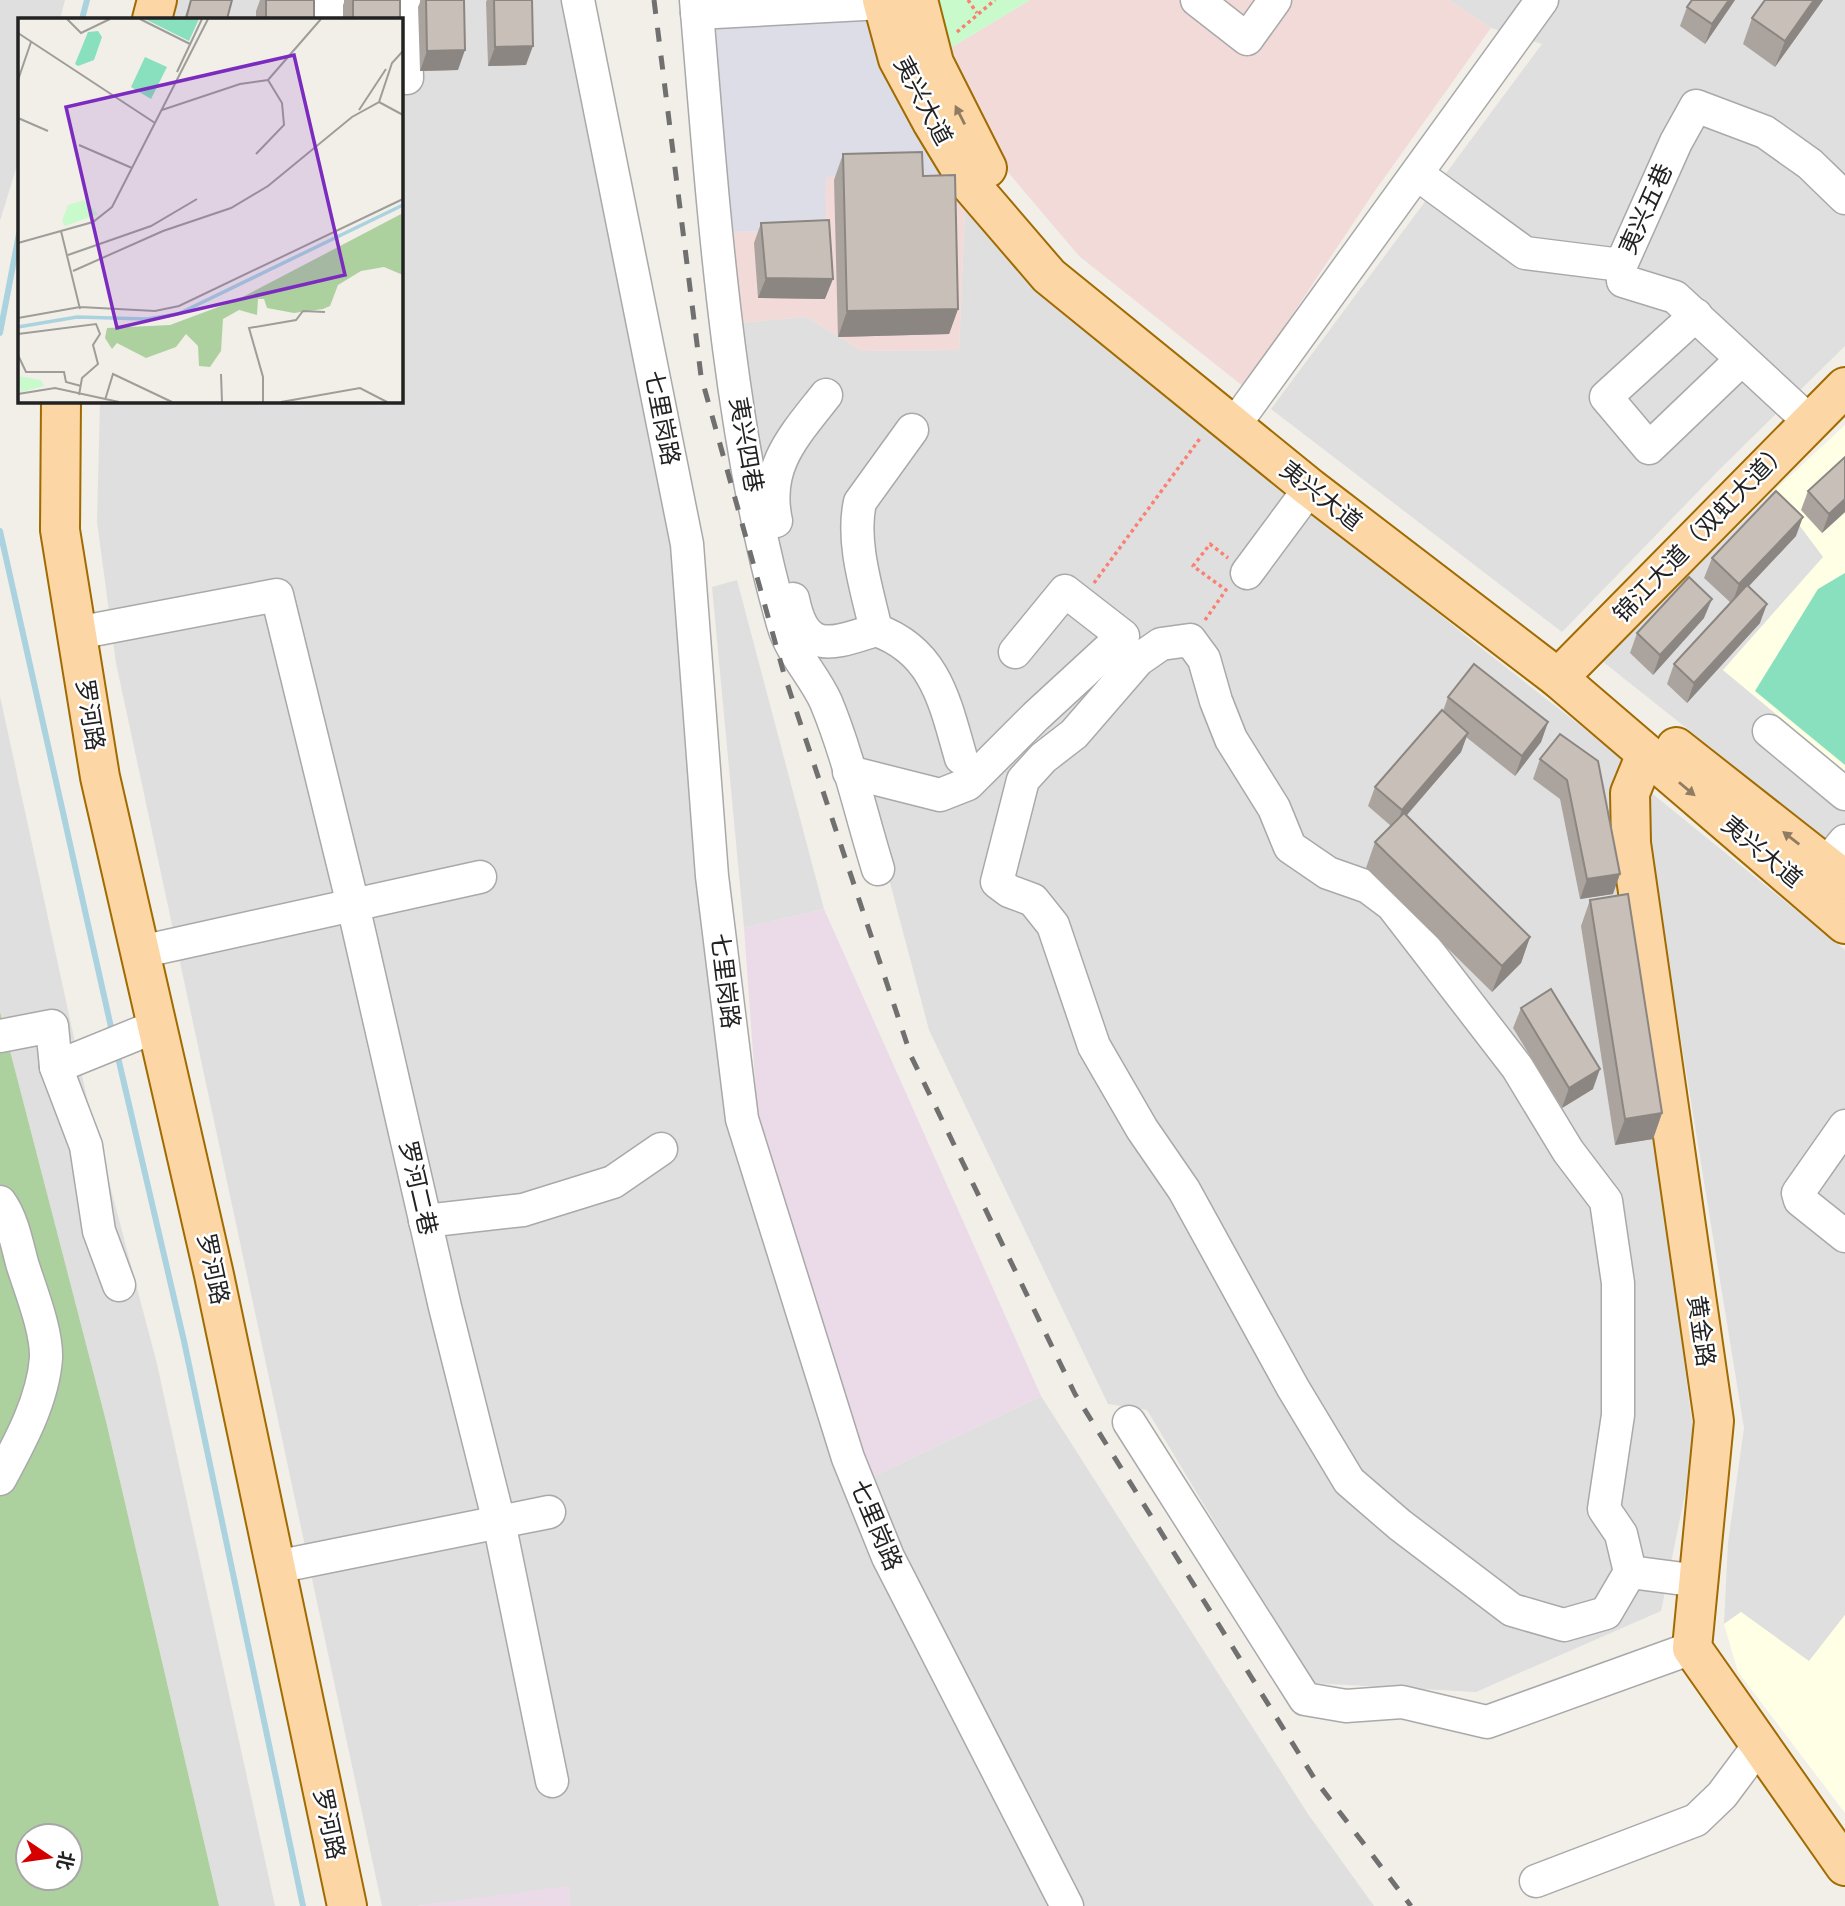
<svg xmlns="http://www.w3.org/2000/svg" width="1845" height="1906" font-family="'Fira Sans','Noto Sans SC',sans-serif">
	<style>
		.residential { fill: #e0dfdf }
		.commercial { fill: #f2dad9 }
		.industrial { fill: #ebdbe8 }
		.education { fill: #ffffe5 }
		.forest { fill: #add19e; fill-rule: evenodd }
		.park { fill: #c8facc }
		.pitch { fill: #88e0be }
		.plaza { fill: #dddde8 }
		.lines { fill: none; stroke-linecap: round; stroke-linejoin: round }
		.stream { stroke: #aad3df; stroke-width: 6 }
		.minor-casing { stroke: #a9a9a9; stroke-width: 35 }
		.major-casing { stroke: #a06b00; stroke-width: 42 }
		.path { stroke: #fa8072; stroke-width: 3.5; stroke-dasharray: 3.5 3.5; stroke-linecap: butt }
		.minor { stroke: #fff; stroke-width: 32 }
		.major { stroke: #fcd6a4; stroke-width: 38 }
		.rail { stroke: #707070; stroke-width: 5; stroke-dasharray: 14 14; stroke-linecap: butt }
		.wall { fill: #aba49e }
		.shaded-wall { fill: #8b8681 }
		.building { fill: #c7bfb8; stroke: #8b8681; stroke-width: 2 }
		.oneway { fill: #8f7c63 }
		.labels { text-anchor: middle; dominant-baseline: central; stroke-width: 5; stroke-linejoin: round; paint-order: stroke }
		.street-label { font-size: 24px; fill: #222; stroke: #fff }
		.inset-river { fill: none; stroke: #aad3df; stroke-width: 3.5 }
		.inset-road { fill: none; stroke: #9f9d99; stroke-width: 2 }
		.view { fill: #7b2cbf; fill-opacity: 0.15; stroke: #7b2cbf; stroke-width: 3.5 }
		.inset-edge { fill: none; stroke: #222; stroke-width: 3.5 }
	</style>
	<rect width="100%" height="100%" fill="#f2efe9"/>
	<g class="residential">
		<path d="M 0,0 L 65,0 L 60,19 L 19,19 L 19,159 L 0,221 Z"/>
		<path d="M 178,0 L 566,0 L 618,254 L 671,546 L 733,1131 L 851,1486 L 1056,1906 L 571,1906 L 568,1887 L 417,1906 L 382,1906 L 116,663 L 97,522 L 100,401 L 401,401 L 401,19 L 173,19 Z"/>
		<path d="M 1449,0 L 1845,0 L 1845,346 L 1719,470 L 1562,632 L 1271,409 L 1542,44 L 1491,28 Z"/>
		<path d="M 965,210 L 1054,303 L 1471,640 L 1623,759 L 1614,808 L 1695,1446 L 1661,1611 L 1476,1692 L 1311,1683 L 1147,1410 L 1108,1404 L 929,1030 L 864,785 L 790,627 L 737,323 L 807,317 L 862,351 L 959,350 Z"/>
		<path d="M 1774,491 L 1824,557 L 1723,670 L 1845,771 L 1845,854 L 1602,661 Z"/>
		<path d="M 737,580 L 824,909 L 744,928 L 712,587 Z"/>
		<path d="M 0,696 L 87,1098 L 157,1364 L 275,1906 L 219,1906 L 106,1421 L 0,1012 Z"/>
		<path d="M 1649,791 L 1845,950 L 1845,1615 L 1809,1662 L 1741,1612 L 1724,1624 L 1728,1543 L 1744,1428 L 1648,837 Z"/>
		<path d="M 1041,1396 L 1308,1814 L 1374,1906 L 1079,1906 L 899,1567 L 868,1479 Z"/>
	</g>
	<g class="commercial">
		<path d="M 1030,0 L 1449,0 L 1491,28 L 1372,195 L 1244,387 L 1079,256 L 1007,171 L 942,53 Z"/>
		<path d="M 940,174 L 965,210 L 959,350 L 862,351 L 807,317 L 737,323 L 730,232 L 824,230 L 826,177 Z"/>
	</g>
	<g class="industrial">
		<path d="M 824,909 L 1041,1396 L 868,1479 L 759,1136 L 744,928 Z"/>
		<path d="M 568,1886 L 571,1906 L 417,1906 Z"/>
	</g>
	<g class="education">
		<path d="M 1845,425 L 1845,771 L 1723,670 L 1823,557 L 1774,491 Z"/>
		<path d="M 1741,1612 L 1809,1661 L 1845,1615 L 1845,1813 L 1738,1672 L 1724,1624 Z"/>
	</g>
	<path class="forest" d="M 0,1012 L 106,1421 L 219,1906 L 0,1906 ZM 28,1836 L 70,1836 L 70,1878 L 28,1878 Z"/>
	<path class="park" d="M 930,0 L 1030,0 L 942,53 Z"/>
	<path class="pitch" d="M 1845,573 L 1845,765 L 1755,691 L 1818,589 Z"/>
	<path class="plaza" d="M 866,14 L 896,99 L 940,174 L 826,177 L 825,230 L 730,232 L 711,24 Z"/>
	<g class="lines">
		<g class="stream">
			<path d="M 82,19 L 87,0"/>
			<path d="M 0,333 L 19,234"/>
			<path d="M 0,531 L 113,1036"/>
			<path d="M 117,1053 L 184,1341 L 303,1906"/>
		</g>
		<defs>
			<g id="minor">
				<path d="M 404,0 L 407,78"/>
				<path d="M 578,0 L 687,544 L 712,876 L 742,1119 L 848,1458 L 888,1557 L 1067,1906"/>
				<path d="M 696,0 C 713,202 727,428 783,624 C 791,653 814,675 826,702 C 848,755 861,814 878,869"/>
				<path d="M 1197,0 L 1247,39 L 1275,0"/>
				<path d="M 697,13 L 882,3"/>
				<path d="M 328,19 L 328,0"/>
				<path d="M 1417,174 L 1525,253 L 1621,265 L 1676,142 L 1696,106 L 1765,132 L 1810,164 L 1845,198"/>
				<path d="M 1623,281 L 1675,297 L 1809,421"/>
				<path d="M 1696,315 L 1606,397 L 1649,448 L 1741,360"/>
				<path d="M 1243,413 L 1542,0"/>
				<path d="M 776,521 C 764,466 794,436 826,395"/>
				<path d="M 1247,573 L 1310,488"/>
				<path d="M 793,599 C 805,656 831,644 876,630 C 936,651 945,703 961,758"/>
				<path d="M 876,630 C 867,590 851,542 860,502 L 912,430"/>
				<path d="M 77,633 L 277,595 L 353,905 L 445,1307 L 499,1522 L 552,1781"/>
				<path d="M 1190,640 L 1204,659 L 1216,701 L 1231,739 L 1274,808 L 1290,847 L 1328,873 L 1368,887 L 1392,905 L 1517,1067 L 1568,1151 L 1606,1201 L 1618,1283 L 1618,1415 L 1604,1509 L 1621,1534 L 1630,1572 L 1606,1613 L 1564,1625 L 1512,1610 L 1400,1525 L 1349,1481 L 1293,1388 L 1184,1190 L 1142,1129 L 1094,1046 L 1053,925 L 1033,900 L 1009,891 L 997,882 L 1023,780 L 1043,758 L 1074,734 L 1138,660 L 1161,644 Z"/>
				<path d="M 1769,731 L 1845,794"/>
				<path d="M 849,772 L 940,795 L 968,784 L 1036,716 L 1123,636 L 1065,591 L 1015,652"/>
				<path d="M 1826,864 L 1845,841"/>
				<path d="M 140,952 L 480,877"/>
				<path d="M 0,1036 L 52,1026 L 56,1067 L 86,1146 L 99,1231 L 119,1285"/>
				<path d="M 56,1067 L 157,1026"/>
				<path d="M 1845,1126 L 1798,1193 L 1800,1200 L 1845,1236"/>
				<path d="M 0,1202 C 12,1218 17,1244 22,1263 C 30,1289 47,1330 46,1358 C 43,1400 20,1442 0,1479"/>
				<path d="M 425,1221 L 523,1210 L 613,1182 L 661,1149"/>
				<path d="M 1129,1422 L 1305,1699 L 1346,1706 L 1402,1702 L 1487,1722 L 1692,1648"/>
				<path d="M 276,1567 L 549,1512"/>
				<path d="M 1630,1572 L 1699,1581"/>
				<path d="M 1536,1881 L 1696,1820 L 1722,1795 L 1760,1744"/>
			</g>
			<g id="major">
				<path d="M 882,0 L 898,59 L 932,122 L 969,183 L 1049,276 L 1310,488 L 1558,678 L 1845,924"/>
				<path d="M 918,0 L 934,63 L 987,168"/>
				<path d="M 152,19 L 157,0"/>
				<path d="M 61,401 L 60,530 L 100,777 L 214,1275 L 347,1906"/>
				<path d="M 1558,678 L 1845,387"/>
				<path d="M 1676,747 L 1845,880"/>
				<path d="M 1646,754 L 1630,793 L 1631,843 L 1714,1421 L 1692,1648 L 1845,1866"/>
			</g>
		</defs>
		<use href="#minor" class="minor-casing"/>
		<use href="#major" class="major-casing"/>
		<g class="path">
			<path d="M 968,0 L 977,13"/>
			<path d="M 957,32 L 995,0"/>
			<path d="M 1094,583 L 1201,437"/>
			<path d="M 1205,620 L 1226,590 L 1193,566 L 1210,544 L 1228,558"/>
		</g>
		<use href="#minor" class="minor"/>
		<use href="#major" class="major"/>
		<path class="rail" d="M 654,0 L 701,376 L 784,674 L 911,1056 L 1075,1394 L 1316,1781 L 1411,1906"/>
	</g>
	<g class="wall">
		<path d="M 191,0 L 231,0 L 227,19 L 184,19 Z"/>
		<path d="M 260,0 L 314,0 L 314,19 L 256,19 L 256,11 Z"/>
		<path d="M 345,0 L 400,0 L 400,19 L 343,19 L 343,5 Z"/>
		<path d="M 421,0 L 464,0 L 458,70 L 420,71 L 418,7 Z"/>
		<path d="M 487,0 L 532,0 L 526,65 L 488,66 L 486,2 Z"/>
		<path d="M 1735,0 L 1705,44 L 1680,26 L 1687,7 Z"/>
		<path d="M 1765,0 L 1823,0 L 1775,67 L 1743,44 L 1752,18 Z"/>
		<path d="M 843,154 L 958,309 L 949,334 L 838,337 L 834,180 Z"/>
		<path d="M 761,223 L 825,299 L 758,298 L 754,243 Z"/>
		<path d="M 1845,457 L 1845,512 L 1822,533 L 1801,510 L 1808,491 Z"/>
		<path d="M 1796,536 L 1748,587 L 1760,623 L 1687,703 L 1667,684 L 1674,664 L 1731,603 L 1704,578 L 1712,558 Z"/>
		<path d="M 1704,618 L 1653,675 L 1630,653 L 1637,633 Z"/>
		<path d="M 1448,697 L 1548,722 L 1541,742 L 1515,776 L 1466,737 L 1461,752 L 1406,815 L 1530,937 L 1521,963 L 1492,992 L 1366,868 L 1375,842 L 1391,826 L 1368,806 L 1375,787 L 1443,711 Z"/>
		<path d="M 1540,759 L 1598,761 L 1613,894 L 1580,899 L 1560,799 L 1533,779 Z"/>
		<path d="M 1590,900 L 1662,1113 L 1653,1139 L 1615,1145 L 1581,926 Z"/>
		<path d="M 1521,1008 L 1593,1089 L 1562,1108 L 1513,1028 Z"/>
	</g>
	<g class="shaded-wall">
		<path d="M 1729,0 L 1735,0 L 1705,44 L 1712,24 Z"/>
		<path d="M 1814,0 L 1823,0 L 1775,67 L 1785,41 Z"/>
		<path d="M 533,46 L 526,65 L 488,66 L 495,47 Z"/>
		<path d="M 465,50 L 458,70 L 420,71 L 427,51 Z"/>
		<path d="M 766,278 L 833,279 L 825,299 L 758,298 Z"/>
		<path d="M 958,309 L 949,334 L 838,337 L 847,311 Z"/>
		<path d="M 1845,499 L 1845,512 L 1822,533 L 1829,514 Z"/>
		<path d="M 1803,517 L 1796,536 L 1732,604 L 1739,584 Z"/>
		<path d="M 1712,599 L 1704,618 L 1653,675 L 1660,655 Z"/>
		<path d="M 1767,604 L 1760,623 L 1687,703 L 1694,683 Z"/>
		<path d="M 1548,722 L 1541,742 L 1515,776 L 1522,756 Z"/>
		<path d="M 1468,733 L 1461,752 L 1395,829 L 1402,810 Z"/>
		<path d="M 1620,874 L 1613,894 L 1580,899 L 1587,879 Z"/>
		<path d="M 1530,937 L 1521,963 L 1492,992 L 1502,966 Z"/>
		<path d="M 1600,1069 L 1593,1089 L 1562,1108 L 1569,1088 Z"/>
		<path d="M 1662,1113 L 1653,1139 L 1615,1145 L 1625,1119 Z"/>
	</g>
	<g class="building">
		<path d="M 191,0 L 232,0 L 227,19 L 186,19 Z"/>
		<rect x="266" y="0" width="48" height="19"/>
		<rect x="353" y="0" width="47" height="19"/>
		<path d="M 426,0 L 464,0 L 465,50 L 427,51 Z"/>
		<path d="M 494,0 L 532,0 L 533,46 L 495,47 Z"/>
		<path d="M 1692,0 L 1729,0 L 1712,24 L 1687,7 Z"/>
		<path d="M 1765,0 L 1814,0 L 1785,41 L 1752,18 Z"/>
		<path d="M 922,152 L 923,176 L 955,175 L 958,309 L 847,311 L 843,154 Z"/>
		<path d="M 829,220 L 833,279 L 766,278 L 761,223 Z"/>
		<path d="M 1845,457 L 1845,499 L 1829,514 L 1808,491 Z"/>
		<path d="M 1776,491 L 1803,517 L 1739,584 L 1712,558 Z"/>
		<path d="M 1689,577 L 1712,599 L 1660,655 L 1637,633 Z"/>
		<path d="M 1747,585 L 1767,604 L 1694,683 L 1674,664 Z"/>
		<path d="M 1474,664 L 1548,722 L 1522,756 L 1448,697 Z"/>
		<path d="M 1442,710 L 1468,733 L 1402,810 L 1375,787 Z"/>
		<path d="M 1560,734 L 1598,761 L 1620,874 L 1587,879 L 1567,780 L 1540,759 Z"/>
		<path d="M 1404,813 L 1530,937 L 1502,966 L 1375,842 Z"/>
		<path d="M 1628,894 L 1662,1113 L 1625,1119 L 1590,900 Z"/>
		<path d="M 1551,989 L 1600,1069 L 1569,1088 L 1521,1008 Z"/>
	</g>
	<defs><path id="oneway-solid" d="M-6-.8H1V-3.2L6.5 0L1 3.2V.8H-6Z" transform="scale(1.75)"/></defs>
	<g class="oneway">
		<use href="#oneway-solid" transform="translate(960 115) rotate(-117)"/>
		<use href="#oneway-solid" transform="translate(1687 789) rotate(40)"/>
		<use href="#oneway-solid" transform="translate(1791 838) rotate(-142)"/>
	</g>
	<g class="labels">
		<g class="street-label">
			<text transform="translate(923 101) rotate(62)">夷兴大道</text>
			<text transform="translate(1646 209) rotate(-66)">夷兴五巷</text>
			<text transform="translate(662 418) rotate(79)">七里岗路</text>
			<text transform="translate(746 445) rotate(80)">夷兴四巷</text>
			<text transform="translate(1321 496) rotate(38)">夷兴大道</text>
			<text transform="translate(1701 532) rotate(-46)">锦江大道（双虹大道）</text>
			<text transform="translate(90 715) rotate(81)">罗河路</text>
			<text transform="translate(1762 852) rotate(40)">夷兴大道</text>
			<text transform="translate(725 981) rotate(83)">七里岗路</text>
			<text transform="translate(418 1188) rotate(77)">罗河二巷</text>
			<text transform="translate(213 1269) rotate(78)">罗河路</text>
			<text transform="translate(1701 1331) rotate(82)">黄金路</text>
			<text transform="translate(876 1525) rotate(67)">七里岗路</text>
			<text transform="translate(329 1824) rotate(78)">罗河路</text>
		</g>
	</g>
	<g transform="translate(18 18)">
		<rect width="385" height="385" fill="#f2efe9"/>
		<path d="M 385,195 L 385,257 L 366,249 L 343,253 L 320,267 L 312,288 L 305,291 L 276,295 L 249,290 L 246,281 L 240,281 L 239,297 L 221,292 L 205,301 L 203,333 L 192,349 L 181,348 L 180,328 L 168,316 L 158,329 L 128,340 L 99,325 L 94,331 L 87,320 L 89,310 L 152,307 L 219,282 Z" fill="#add19e"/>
		<path d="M 66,182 L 80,196 L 47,208 L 44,203 L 50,187 ZM 0,358 L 23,362 L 26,368 L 3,374 Z" fill="#c8facc"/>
		<path d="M 127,1 L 181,1 L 171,23 ZM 80,13 L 84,19 L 76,42 L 60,48 L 57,46 L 70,14 ZM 127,39 L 149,49 L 133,81 L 113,69 Z" fill="#88e0be"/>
		<path class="inset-river" d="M 0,309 L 59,299 L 129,301 L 160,296 L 385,187"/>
		<path class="inset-road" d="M 49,1 L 63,15 L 92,1M 122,1 L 172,26M 0,15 L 137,105M 159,54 L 184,1M 0,62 L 13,24M 361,84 L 385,97M 144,92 L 222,66 L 250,62 L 303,1M 341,92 L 368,51M 0,100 L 30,113M 61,127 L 114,150M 238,136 L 266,107 L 264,85 L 250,62M 43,213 L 62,291M 0,225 L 75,204 L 94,189 L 190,1M 50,237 L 133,208 L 179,181M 55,253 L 145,213 L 213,190 L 250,168 L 334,99 L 361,84 L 374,45 L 385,33M 0,300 L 62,289 L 137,293 L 161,288 L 385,181M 0,316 L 78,306 L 82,316 L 75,327 L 80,346 L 64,360 L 61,377M 0,337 L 8,354 L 46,354 L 48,364 L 63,368M 203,356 L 204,384M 0,376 L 37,370 L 101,384M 87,382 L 95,356 L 154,384M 245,384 L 245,359 L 231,310 L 278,302 L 285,293 L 307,294M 263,384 L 342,370 L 369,384"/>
		<path class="view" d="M 276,37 L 327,257 L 99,310 L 48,89 Z"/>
		<rect width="385" height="385" class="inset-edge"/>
	</g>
	<g transform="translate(49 1857) rotate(103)"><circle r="33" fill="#ffffff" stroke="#a7a7a7" stroke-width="2"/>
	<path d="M0-5L12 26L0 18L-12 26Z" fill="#d40000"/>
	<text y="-10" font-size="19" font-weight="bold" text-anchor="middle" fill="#222222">北</text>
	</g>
</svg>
